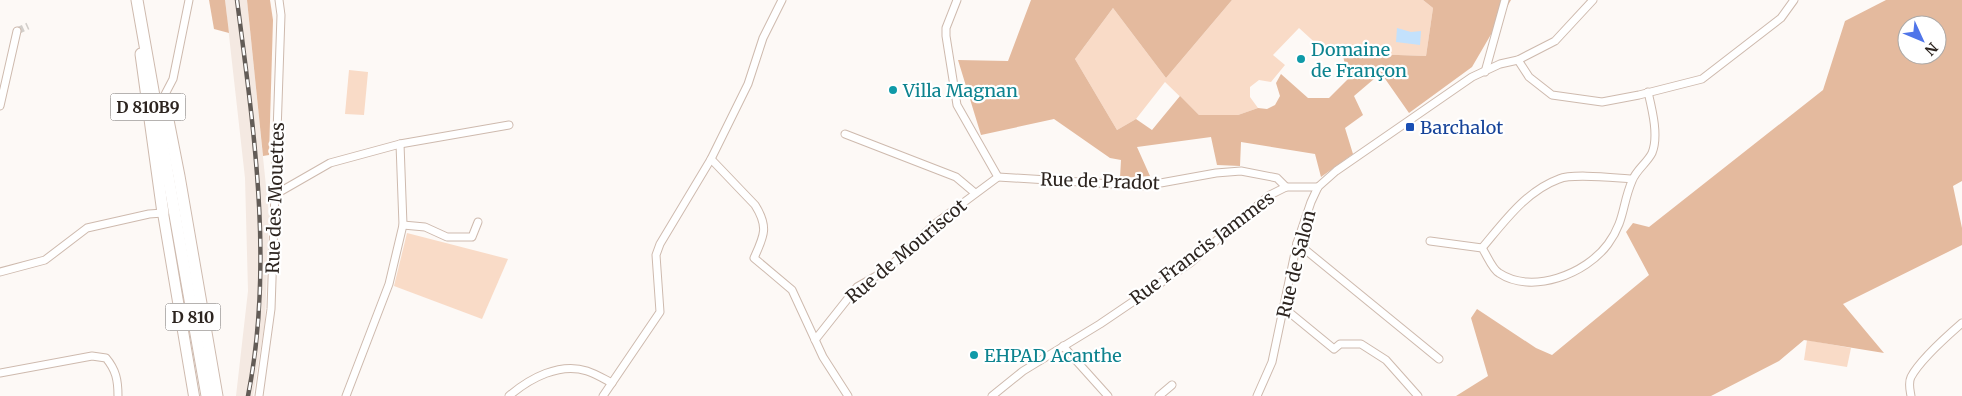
<svg xmlns="http://www.w3.org/2000/svg" width="1962" height="396" font-family="Merriweather,serif">
	<style>
		.built { fill: #f4e9e2 }
		.green { fill: #f9dbc7 }
		.forest { fill: #e4ba9e; fill-rule: evenodd }
		.water { fill: #c3e1fc }
		.lines { fill: none; stroke-linecap: round; stroke-linejoin: round }
		.minor-tunnel { stroke: #d3cfcb; stroke-width: 7; stroke-dasharray: 7 3.5; stroke-linecap: butt }
		.minor-casing { stroke: #cebaae; stroke-width: 9 }
		.secondary-casing { stroke: #cebaae; stroke-width: 12 }
		.primary-casing { stroke: #cebaae; stroke-width: 13 }
		.minor { stroke: #fff; stroke-width: 7 }
		.secondary { stroke: #fff; stroke-width: 10 }
		.primary { stroke: #fff; stroke-width: 11 }
		.rail-casing { stroke: #635c57; stroke-width: 4.5 }
		.rail { stroke: #fff; stroke-width: 2.5; stroke-dasharray: 8; stroke-linecap: butt }
		.culture-dot { fill: #0f9aa8; stroke: #fff; stroke-width: 2 }
		.transit-dot { fill: #1a4fb4; stroke: #fff; stroke-width: 2 }
		.labels { text-anchor: middle; dominant-baseline: central; stroke-width: 4.5; stroke-linejoin: round; paint-order: stroke }
		.shield { fill: #fff; stroke: #6c6663; stroke-width: 1 }
		.shield-label { font-size: 16px; font-weight: bold; fill: #2d2520 }
		.culture-label { font-size: 18px; fill: #0d838f; stroke: #fff; text-anchor: start }
		.transit-label { font-size: 18px; fill: #164399; stroke: #fff; text-anchor: start }
		.street-label { font-size: 18px; fill: #2d2520; stroke: #fff }
	</style>
	<rect width="100%" height="100%" fill="#fdf9f6"/>
	<path class="built" d="M 225,0 L 247,0 L 269,216 L 265,322 L 253,396 L 236,396 L 248,291 L 245,178 Z"/>
	<g class="green">
		<path d="M 1232,0 L 1423,0 L 1433,8 L 1426,56 L 1342,53 L 1322,49 L 1299,28 L 1273,55 L 1285,65 L 1271,82 L 1259,80 L 1250,87 L 1250,97 L 1258,108 L 1238,115 L 1199,115 L 1165,82 L 1136,119 L 1117,130 L 1075,59 L 1113,8 L 1166,78 Z"/>
		<path d="M 349,70 L 368,72 L 364,115 L 345,114 Z"/>
		<path d="M 407,233 L 508,259 L 482,319 L 394,286 Z"/>
		<path d="M 1807,340 L 1851,348 L 1847,367 L 1804,360 Z"/>
	</g>
	<g class="forest">
		<path d="M 209,0 L 225,0 L 229,33 L 214,29 Z"/>
		<path d="M 247,0 L 270,0 L 273,20 L 269,155 L 263,156 Z"/>
		<path d="M 1031,0 L 1232,0 L 1166,78 L 1113,8 L 1075,59 L 1117,130 L 1136,119 L 1152,130 L 1180,96 L 1199,115 L 1238,115 L 1258,108 L 1267,109 L 1275,105 L 1280,96 L 1276,83 L 1281,74 L 1308,98 L 1329,98 L 1349,78 L 1342,53 L 1426,56 L 1433,8 L 1423,0 L 1511,0 L 1472,67 L 1409,113 L 1381,73 L 1354,96 L 1363,115 L 1345,128 L 1353,154 L 1321,177 L 1315,154 L 1241,142 L 1240,166 L 1217,165 L 1211,137 L 1137,147 L 1150,176 L 1120,178 L 1121,160 L 1110,158 L 1054,119 L 981,135 L 958,60 L 1008,61 Z"/>
		<path d="M 1886,0 L 1962,0 L 1962,181 L 1953,186 L 1962,228 L 1962,245 L 1843,304 L 1884,353 L 1804,340 L 1779,361 L 1711,396 L 1456,396 L 1488,376 L 1471,318 L 1477,309 L 1536,348 L 1552,355 L 1649,275 L 1626,232 L 1633,223 L 1649,227 L 1823,90 L 1845,21 ZM 1907,25 L 1937,25 L 1937,55 L 1907,55 Z"/>
	</g>
	<path class="water" d="M 1397,28 L 1411,32 L 1421,31 L 1420,45 L 1396,42 Z"/>
	<g class="lines">
		<path class="minor-tunnel" d="M 17,31 L 28,26"/>
		<defs>
			<g id="minor">
				<path d="M 1518,60 L 1529,77 L 1552,95 L 1602,102 L 1639,95 L 1702,79 L 1781,18 L 1794,0"/>
				<path d="M 1485,72 L 1505,0"/>
				<path d="M 161,102 L 173,79 L 189,0"/>
				<path d="M 0,106 L 17,31"/>
				<path d="M 845,134 L 956,177 L 975,193"/>
				<path d="M 711,159 L 755,205 C 769,227 764,236 754,258 L 792,290 L 823,357 L 848,396"/>
				<path d="M 998,177 L 1144,186 L 1216,173 L 1241,171 L 1277,178 L 1286,187"/>
				<path d="M 276,194 L 330,163 L 400,144 L 509,125"/>
				<path d="M 403,225 L 425,227 L 447,237 L 472,237 L 478,222"/>
				<path d="M 1430,241 L 1482,248 C 1487,255 1492,269 1499,273 C 1532,295 1586,274 1608,244 C 1625,221 1622,204 1632,181 C 1636,170 1647,163 1652,153 C 1659,136 1652,109 1648,92"/>
				<path d="M 1297,243 L 1439,359"/>
				<path d="M 1482,248 C 1504,222 1526,191 1559,179 C 1573,173 1615,178 1632,179"/>
				<path d="M 0,272 L 45,260 L 87,228 L 149,214 L 163,213"/>
				<path d="M 1284,308 L 1334,349 L 1340,344 L 1361,344 L 1386,360 L 1418,396"/>
				<path d="M 815,340 L 857,287 L 885,271 L 936,223 L 998,177 L 957,105 L 946,36 L 946,28 L 957,0"/>
				<path d="M 1063,346 L 1108,396"/>
				<path d="M 0,373 L 92,356 L 106,358 C 116,370 118,380 118,396"/>
				<path d="M 259,396 L 271,309 L 281,15 L 279,0"/>
				<path d="M 346,396 L 389,284 L 403,225 L 400,144"/>
				<path d="M 509,396 C 530,378 560,362 587,371 C 596,374 604,379 612,383"/>
				<path d="M 603,396 L 660,312 L 656,255 L 660,244 L 711,159 L 748,84 L 763,38 L 782,0"/>
				<path d="M 992,396 L 1023,371 L 1100,324 L 1190,263 L 1270,195 L 1286,187 L 1318,187"/>
				<path d="M 1159,396 L 1172,385"/>
				<path d="M 1257,396 L 1272,362 L 1297,243 L 1311,202 L 1318,187 L 1336,171 L 1472,77 L 1500,64 L 1518,60 L 1555,41 L 1593,0"/>
				<path d="M 1911,396 C 1910,390 1908,383 1911,377 C 1920,360 1947,336 1962,323"/>
			</g>
			<path id="secondary" d="M 163,213 L 194,396"/>
			<g id="primary">
				<path d="M 137,0 L 207,396"/>
				<path d="M 141,54 L 163,213"/>
				<path d="M 161,103 L 168,120 L 179,176 L 217,396"/>
			</g>
		</defs>
		<use href="#minor" class="minor-casing"/>
		<use href="#secondary" class="secondary-casing"/>
		<use href="#primary" class="primary-casing"/>
		<use href="#minor" class="minor"/>
		<use href="#secondary" class="secondary"/>
		<use href="#primary" class="primary"/>
		<defs>
			<path id="rail" d="M 237,0 C 254,131 274,265 248,396"/>
		</defs>
		<use href="#rail" class="rail-casing"/>
		<use href="#rail" class="rail"/>
	</g>
	<g class="culture-dot">
		<circle cx="1301" cy="59" r="5"/>
		<circle cx="893" cy="90" r="5"/>
		<circle cx="974" cy="355" r="5"/>
	</g>
	<rect class="transit-dot" x="1405" y="122" width="10" height="10" rx="2.5"/>
	<g class="labels">
		<g class="shield">
			<rect x="110.5" y="93.5" width="75" height="27" rx="4"/>
			<rect x="165.5" y="303.5" width="55" height="27" rx="4"/>
		</g>
		<g class="shield-label">
			<text x="148" y="107">D 810B9</text>
			<text x="193" y="317">D 810</text>
		</g>
		<g class="culture-label">
			<text x="1311" y="49">Domaine<tspan x="1311" dy="21">de Françon</tspan></text>
			<text x="903" y="90">Villa Magnan</text>
			<text x="984" y="355">EHPAD Acanthe</text>
		</g>
		<g class="transit-label">
			<text x="1420" y="127">Barchalot</text>
		</g>
		<g class="street-label">
			<text transform="translate(1100 181) rotate(2)">Rue de Pradot</text>
			<text transform="translate(275 198) rotate(-88)">Rue des Mouettes</text>
			<text transform="translate(1202 248) rotate(-37)">Rue Francis Jammes</text>
			<text transform="translate(906 251) rotate(-40)">Rue de Mouriscot</text>
			<text transform="translate(1296 264) rotate(-76)">Rue de Salon</text>
		</g>
	</g>
	<g transform="translate(1922 40) rotate(134)"><circle r="24" fill="#ffffff" stroke="#aba8a6"/>
	<path d="M0-4L9 19L0 12L-9 19Z" fill="#5075e9"/>
	<text y="-8" font-size="14" font-weight="bold" text-anchor="middle" fill="#2d2520">N</text>
	</g>
</svg>
